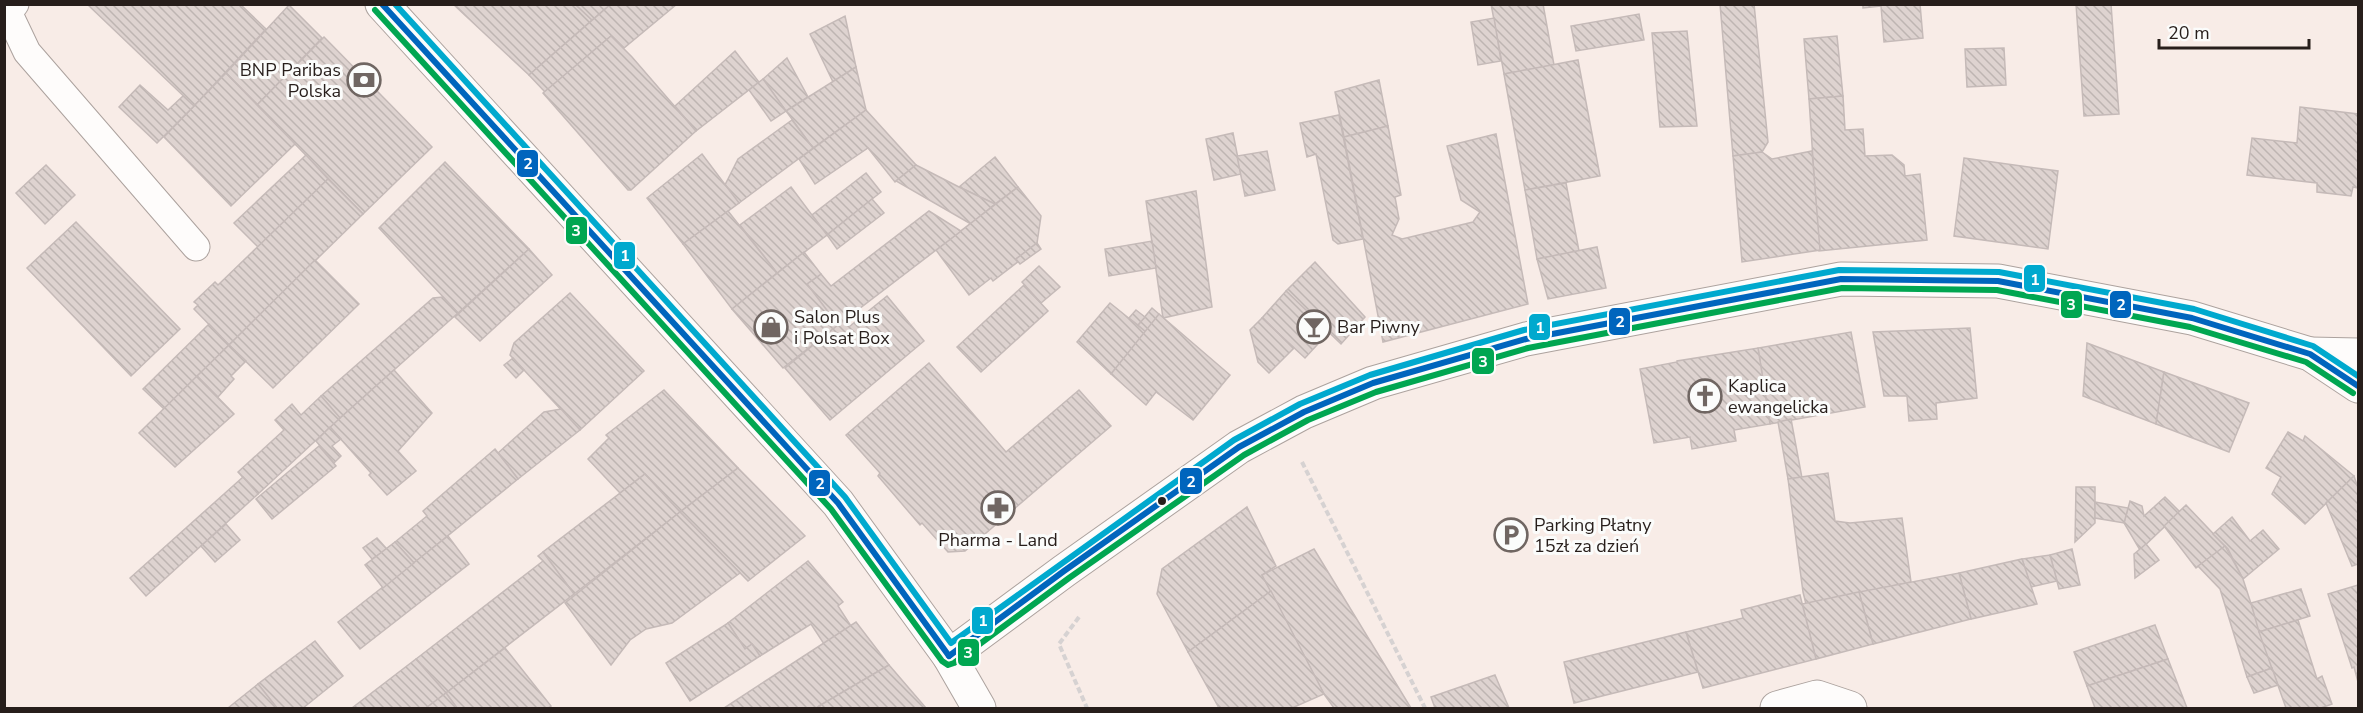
<svg xmlns="http://www.w3.org/2000/svg" width="2363" height="713" font-family="'Nunito Sans',sans-serif">
	<style>
		.building { fill: url(#building-back-hatch); stroke: #c5bab8; stroke-width: 1.5 }
		.lines { fill: none; stroke-linecap: round; stroke-linejoin: round }
		.service-casing { stroke: #aca29e; stroke-width: 29 }
		.minor-casing { stroke: #aca29e; stroke-width: 35 }
		.path { stroke: #d6d2d2; stroke-width: 4; stroke-dasharray: 6 3; stroke-linecap: butt }
		.service { stroke: #fefcfb; stroke-width: 27 }
		.minor { stroke: #fefcfb; stroke-width: 33 }
		.bus-1-casing { stroke: #fbfcfb; stroke-width: 10 }
		.bus-2-casing { stroke: #fbfcfb; stroke-width: 10 }
		.bus-3-casing { stroke: #fbfcfb; stroke-width: 10 }
		.bus-1 { stroke: #0065bd; stroke-width: 6 }
		.bus-2 { stroke: #00a651; stroke-width: 6 }
		.bus-3 { stroke: #00a9ce; stroke-width: 6 }
		.bus-dot { fill: #271e1b; stroke: #fbfcfb; stroke-width: 2 }
		.labels { text-anchor: middle; dominant-baseline: central; stroke-width: 6; stroke-linejoin: round; paint-order: stroke }
		.poi-label { font-size: 18px; fill: #271e1b; stroke: #fbfcfb; text-anchor: start }
		.line-badge { stroke: #fbfcfb; stroke-width: 2 }
		.badge-label { font-size: 16px; text-anchor: middle; font-weight: bold; fill: #fff }
	</style>
	<defs>
		<pattern id="building-back-hatch" width="6" height="6" patternUnits="userSpaceOnUse" patternTransform="scale(1.5)"><rect width="6" height="6" fill="#ded3d0"/><path d="M-1 5l2 2M0 0l6 6M5-1l2 2" fill="none" stroke="#beb5b2"/></pattern>
	</defs>
	<rect width="100%" height="100%" fill="#f8ece7"/>
	<g class="building">
		<path d="M 87,4 L 240,4 L 266,29 L 194,106 Z"/>
		<path d="M 453,4 L 575,4 L 592,20 L 529,75 Z"/>
		<path d="M 575,4 L 611,4 L 592,20 Z"/>
		<path d="M 611,4 L 677,4 L 624,48 L 611,36 L 545,92 L 529,75 Z"/>
		<path d="M 1491,4 L 1543,4 L 1554,65 L 1504,74 Z"/>
		<path d="M 1720,4 L 1754,4 L 1768,142 L 1762,152 L 1733,156 Z"/>
		<path d="M 1863,4 L 1920,4 L 1923,38 L 1884,42 L 1881,6 L 1863,8 Z"/>
		<path d="M 2076,4 L 2111,4 L 2119,114 L 2084,116 Z"/>
		<path d="M 289,5 L 322,38 L 257,105 L 226,73 Z"/>
		<path d="M 1639,14 L 1644,40 L 1576,51 L 1571,26 Z"/>
		<path d="M 845,16 L 856,67 L 833,82 L 810,34 Z"/>
		<path d="M 1494,18 L 1501,61 L 1478,65 L 1471,22 Z"/>
		<path d="M 1687,31 L 1697,126 L 1660,127 L 1652,33 Z"/>
		<path d="M 611,36 L 632,57 L 696,131 L 631,190 L 628,190 L 543,93 Z"/>
		<path d="M 1837,36 L 1843,96 L 1809,99 L 1804,39 Z"/>
		<path d="M 324,37 L 432,147 L 363,214 L 257,105 Z"/>
		<path d="M 2004,48 L 2006,85 L 1967,87 L 1965,49 Z"/>
		<path d="M 735,51 L 759,82 L 696,131 L 675,106 Z"/>
		<path d="M 787,58 L 808,97 L 786,111 L 763,79 Z"/>
		<path d="M 1578,60 L 1600,176 L 1525,190 L 1504,74 Z"/>
		<path d="M 856,67 L 866,110 L 813,148 L 786,111 Z"/>
		<path d="M 226,73 L 295,144 L 231,206 L 164,137 Z"/>
		<path d="M 763,79 L 786,111 L 771,121 L 749,90 Z"/>
		<path d="M 1379,80 L 1388,126 L 1344,137 L 1335,92 Z"/>
		<path d="M 140,85 L 168,110 L 183,96 L 194,106 L 157,143 L 119,107 Z"/>
		<path d="M 1843,96 L 1845,130 L 1863,129 L 1865,156 L 1892,155 L 1904,165 L 1905,176 L 1920,174 L 1927,240 L 1819,251 L 1809,99 Z"/>
		<path d="M 2300,107 L 2358,114 L 2358,188 L 2353,187 L 2351,196 L 2317,192 L 2317,183 L 2247,175 L 2252,138 L 2297,143 Z"/>
		<path d="M 866,110 L 916,165 L 895,182 L 868,148 L 815,184 L 799,159 Z"/>
		<path d="M 1339,115 L 1363,239 L 1338,244 L 1333,240 L 1316,154 L 1307,157 L 1300,123 Z"/>
		<path d="M 792,120 L 813,148 L 739,203 L 725,185 L 738,159 Z"/>
		<path d="M 1388,126 L 1401,195 L 1395,197 L 1399,219 L 1392,235 L 1402,239 L 1473,222 L 1480,212 L 1461,200 L 1447,146 L 1496,134 L 1528,304 L 1383,342 L 1344,137 Z"/>
		<path d="M 1233,133 L 1241,174 L 1214,180 L 1206,139 Z"/>
		<path d="M 1267,151 L 1275,190 L 1245,196 L 1237,156 Z"/>
		<path d="M 1812,151 L 1820,250 L 1742,262 L 1733,156 L 1762,152 L 1772,159 Z"/>
		<path d="M 702,154 L 739,203 L 683,244 L 647,198 Z"/>
		<path d="M 306,155 L 328,179 L 258,247 L 234,223 Z"/>
		<path d="M 995,157 L 1018,187 L 995,204 L 959,187 Z"/>
		<path d="M 1964,158 L 2058,171 L 2048,249 L 1954,236 Z"/>
		<path d="M 445,162 L 529,249 L 458,313 L 379,228 Z"/>
		<path d="M 46,165 L 75,195 L 45,224 L 16,193 Z"/>
		<path d="M 916,165 L 959,187 L 995,204 L 971,224 L 896,181 Z"/>
		<path d="M 866,173 L 881,192 L 827,235 L 812,215 Z"/>
		<path d="M 328,179 L 363,214 L 229,345 L 194,309 L 198,305 L 194,302 L 215,282 L 218,285 Z"/>
		<path d="M 1566,183 L 1579,251 L 1537,259 L 1525,190 Z"/>
		<path d="M 791,187 L 827,235 L 777,273 L 740,225 Z"/>
		<path d="M 1018,187 L 1041,216 L 1037,243 L 1016,259 L 1019,261 L 993,281 L 991,278 L 969,295 L 936,250 Z"/>
		<path d="M 1196,191 L 1212,307 L 1163,318 L 1146,201 Z"/>
		<path d="M 872,199 L 884,213 L 837,249 L 827,235 Z"/>
		<path d="M 728,211 L 777,273 L 732,309 L 683,244 Z"/>
		<path d="M 929,211 L 961,231 L 838,325 L 807,284 L 821,274 L 831,286 Z"/>
		<path d="M 76,222 L 180,329 L 131,376 L 27,268 Z"/>
		<path d="M 1152,241 L 1156,268 L 1109,276 L 1105,249 Z"/>
		<path d="M 1037,243 L 1041,249 L 1020,264 L 1016,259 Z"/>
		<path d="M 1597,247 L 1606,288 L 1548,299 L 1537,259 Z"/>
		<path d="M 529,249 L 552,275 L 480,341 L 455,317 Z"/>
		<path d="M 804,252 L 821,274 L 807,284 L 838,325 L 783,368 L 732,309 Z"/>
		<path d="M 315,260 L 359,304 L 273,388 L 229,345 Z"/>
		<path d="M 1315,262 L 1365,317 L 1341,344 L 1286,291 Z"/>
		<path d="M 1039,266 L 1060,287 L 1041,303 L 1022,282 Z"/>
		<path d="M 1024,285 L 1048,311 L 981,372 L 957,347 Z"/>
		<path d="M 1286,291 L 1329,332 L 1305,358 L 1262,318 Z"/>
		<path d="M 570,293 L 644,371 L 580,430 L 510,355 L 514,343 Z"/>
		<path d="M 887,296 L 924,341 L 830,420 L 785,368 L 838,325 L 845,320 L 850,326 Z"/>
		<path d="M 443,297 L 458,313 L 340,418 L 321,396 L 433,298 Z"/>
		<path d="M 1110,303 L 1146,332 L 1111,374 L 1077,342 Z"/>
		<path d="M 1152,308 L 1159,314 L 1146,332 L 1138,325 Z"/>
		<path d="M 1136,310 L 1145,317 L 1138,325 L 1129,318 Z"/>
		<path d="M 1159,314 L 1230,375 L 1193,420 L 1156,392 L 1146,405 L 1111,374 Z"/>
		<path d="M 1262,318 L 1294,348 L 1269,373 L 1258,362 L 1250,330 Z"/>
		<path d="M 209,324 L 229,345 L 164,409 L 143,389 Z"/>
		<path d="M 1970,328 L 1977,398 L 1936,403 L 1937,419 L 1909,421 L 1907,396 L 1884,396 L 1873,332 Z"/>
		<path d="M 1851,332 L 1865,407 L 1770,424 L 1758,348 Z"/>
		<path d="M 2087,343 L 2164,372 L 2156,424 L 2083,396 Z"/>
		<path d="M 229,345 L 246,361 L 231,376 L 234,379 L 218,397 L 197,376 Z"/>
		<path d="M 1758,348 L 1770,424 L 1734,430 L 1736,441 L 1692,449 L 1690,437 L 1654,443 L 1640,369 L 1677,362 L 1677,361 Z"/>
		<path d="M 513,358 L 524,370 L 516,378 L 504,365 Z"/>
		<path d="M 929,363 L 1006,452 L 1079,390 L 1111,426 L 965,551 L 948,552 L 922,523 L 920,525 L 878,476 L 880,473 L 846,435 Z"/>
		<path d="M 394,370 L 432,413 L 398,451 L 416,471 L 387,495 L 369,475 L 371,473 L 330,427 Z"/>
		<path d="M 2164,372 L 2249,403 L 2229,452 L 2156,424 Z"/>
		<path d="M 197,376 L 234,414 L 175,467 L 139,433 Z"/>
		<path d="M 664,390 L 738,468 L 680,512 L 645,474 L 620,493 L 588,459 L 609,438 L 606,435 Z"/>
		<path d="M 321,396 L 340,418 L 258,494 L 238,472 L 284,430 L 275,420 L 292,404 L 301,415 Z"/>
		<path d="M 561,409 L 580,430 L 518,479 L 498,453 L 544,412 Z"/>
		<path d="M 1791,419 L 1802,478 L 1788,479 L 1778,422 Z"/>
		<path d="M 330,427 L 341,439 L 332,446 L 341,456 L 334,463 L 316,441 Z"/>
		<path d="M 2288,432 L 2303,441 L 2305,436 L 2354,476 L 2305,524 L 2272,494 L 2281,477 L 2266,468 Z"/>
		<path d="M 319,446 L 336,466 L 272,519 L 256,499 Z"/>
		<path d="M 495,449 L 518,479 L 414,563 L 395,542 L 427,516 L 423,511 Z"/>
		<path d="M 738,468 L 805,536 L 748,581 L 680,512 Z"/>
		<path d="M 1828,473 L 1835,521 L 1850,523 L 1902,518 L 1911,582 L 1806,604 L 1803,592 L 1788,479 Z"/>
		<path d="M 645,474 L 680,512 L 574,594 L 543,552 Z"/>
		<path d="M 2354,476 L 2358,488 L 2358,564 L 2352,566 L 2326,503 Z"/>
		<path d="M 243,477 L 258,494 L 146,596 L 130,578 Z"/>
		<path d="M 2076,487 L 2095,487 L 2095,523 L 2075,542 Z"/>
		<path d="M 2165,497 L 2180,512 L 2140,550 L 2124,523 L 2130,501 L 2142,506 L 2144,516 Z"/>
		<path d="M 2095,502 L 2128,508 L 2124,523 L 2095,518 Z"/>
		<path d="M 2186,505 L 2225,546 L 2196,568 L 2164,526 Z"/>
		<path d="M 1247,507 L 1276,566 L 1262,575 L 1271,591 L 1188,652 L 1157,594 L 1162,569 Z"/>
		<path d="M 680,512 L 740,573 L 672,623 L 646,629 L 630,640 L 611,665 L 565,603 Z"/>
		<path d="M 2232,517 L 2250,541 L 2263,530 L 2279,549 L 2243,579 L 2228,549 L 2213,534 Z"/>
		<path d="M 226,524 L 240,540 L 215,562 L 201,546 Z"/>
		<path d="M 448,536 L 469,564 L 360,649 L 338,622 Z"/>
		<path d="M 377,538 L 387,549 L 372,559 L 363,548 Z"/>
		<path d="M 395,542 L 414,563 L 383,588 L 365,565 Z"/>
		<path d="M 2146,544 L 2159,560 L 2135,578 L 2134,554 Z"/>
		<path d="M 2225,546 L 2243,579 L 2272,668 L 2247,677 L 2220,589 L 2198,566 Z"/>
		<path d="M 1314,549 L 1411,708 L 1334,708 L 1324,694 L 1262,575 Z"/>
		<path d="M 2072,549 L 2080,585 L 2059,589 L 2050,555 Z"/>
		<path d="M 543,552 L 574,594 L 446,693 L 416,659 L 543,561 L 538,556 Z"/>
		<path d="M 2050,555 L 2057,581 L 2031,587 L 2022,559 Z"/>
		<path d="M 2022,559 L 2037,604 L 1971,619 L 1959,573 Z"/>
		<path d="M 808,561 L 843,602 L 838,606 L 851,626 L 824,644 L 811,624 L 760,656 L 752,644 L 745,649 L 728,623 Z"/>
		<path d="M 1959,573 L 1971,619 L 1873,644 L 1859,592 Z"/>
		<path d="M 2358,585 L 2358,682 L 2354,667 L 2352,668 L 2328,594 Z"/>
		<path d="M 2301,589 L 2310,616 L 2259,632 L 2251,603 Z"/>
		<path d="M 1271,591 L 1324,694 L 1292,708 L 1219,708 L 1188,652 Z"/>
		<path d="M 1859,592 L 1873,644 L 1816,659 L 1802,604 Z"/>
		<path d="M 1800,595 L 1816,659 L 1703,688 L 1686,632 L 1743,618 L 1741,610 Z"/>
		<path d="M 2298,620 L 2317,679 L 2322,676 L 2332,704 L 2321,708 L 2286,708 L 2259,632 Z"/>
		<path d="M 856,622 L 889,665 L 816,708 L 724,708 Z"/>
		<path d="M 728,623 L 745,649 L 752,644 L 760,656 L 690,701 L 666,663 Z"/>
		<path d="M 2155,625 L 2168,659 L 2087,686 L 2074,652 Z"/>
		<path d="M 1686,632 L 1698,672 L 1574,703 L 1564,662 Z"/>
		<path d="M 315,641 L 343,676 L 303,708 L 277,708 L 258,684 Z"/>
		<path d="M 505,648 L 551,706 L 548,708 L 457,708 L 446,693 Z"/>
		<path d="M 416,659 L 446,693 L 426,708 L 352,708 Z"/>
		<path d="M 2168,659 L 2187,708 L 2095,708 L 2087,686 Z"/>
		<path d="M 889,665 L 926,708 L 821,708 L 819,706 Z"/>
		<path d="M 2272,668 L 2278,685 L 2254,693 L 2247,677 Z"/>
		<path d="M 1495,675 L 1509,708 L 1435,708 L 1431,697 Z"/>
		<path d="M 258,684 L 277,708 L 228,708 Z"/>
		<path d="M 446,693 L 457,708 L 426,708 Z"/>
	</g>
	<g class="lines">
		<defs>
			<path id="service" d="M 15,4 L 8,12 L 27,52 L 196,247"/>
			<g id="minor">
				<path d="M 382,4 L 838,503 L 949,656 L 979,708"/>
				<path d="M 2310,354 L 2358,355"/>
				<path d="M 949,656 L 1064,571 L 1239,447 L 1304,412 L 1373,383 L 1526,339 L 1841,279 L 1998,281 L 2192,318 L 2310,354 L 2358,386"/>
				<path d="M 1777,708 L 1817,697 L 1850,708"/>
			</g>
		</defs>
		<use href="#service" class="service-casing"/>
		<use href="#minor" class="minor-casing"/>
		<g class="path">
			<path d="M 1302,462 L 1425,708"/>
			<path d="M 1079,617 L 1059,644 L 1087,708"/>
		</g>
		<use href="#service" class="service"/>
		<use href="#minor" class="minor"/>
		<defs>
			<g id="bus-1">
				<path d="M 382,4 L 838,503 L 949,656"/>
				<path d="M 949,656 L 1064,571 L 1239,447 L 1304,412 L 1373,383 L 1526,339 L 1841,279 L 1998,281 L 2192,318 L 2310,354 L 2358,386"/>
			</g>
			<path id="bus-2" d="M 375,10 L 831,509 L 942,661 L 948,665 L 954,663 L 1069,578 L 1244,455 L 1308,420 L 1376,392 L 1528,348 L 1842,288 L 1997,290 L 2190,327 L 2306,362 L 2353,393"/>
			<path id="bus-3" d="M 395,4 L 845,497 L 951,643 L 1234,440 L 1300,404 L 1370,375 L 1524,330 L 1839,270 L 1999,272 L 2194,309 L 2313,346 L 2358,376"/>
		</defs>
		<use href="#bus-1" class="bus-1-casing"/>
		<use href="#bus-2" class="bus-2-casing"/>
		<use href="#bus-3" class="bus-3-casing"/>
		<use href="#bus-1" class="bus-1"/>
		<use href="#bus-2" class="bus-2"/>
		<use href="#bus-3" class="bus-3"/>
	</g>
	<defs>
		<symbol id="bank-ring" viewBox="-11 -11 22 22"><circle r="9.5" fill="#fbfcfb" stroke="#706662" stroke-width="1.5"/><path d="M-6-4H6V4H-6ZM0-2.3a2.3 2.3 0 1 0 0 4.6a2.3 2.3 0 1 0 0-4.6Z" fill="#706662"/></symbol>
		<symbol id="shop-ring" viewBox="-11 -11 22 22"><circle r="9.5" fill="#fbfcfb" stroke="#706662" stroke-width="1.5"/><path d="M-5-2.5h2.3a2.7 3.5 0 0 1 5.4 0H5L5.5 6h-11ZM-1.5-2.5h3a1.5 2.3 0 0 0-3 0Z" fill="#706662"/></symbol>
		<symbol id="bar-ring" viewBox="-11 -11 22 22"><circle r="9.5" fill="#fbfcfb" stroke="#706662" stroke-width="1.5"/><path d="M-6-5H6L.8 .8V4.5H3.5V6h-7V4.5H-.8V.8Z" fill="#706662"/></symbol>
		<symbol id="church-ring" viewBox="-11 -11 22 22"><circle r="9.5" fill="#fbfcfb" stroke="#706662" stroke-width="1.5"/><path d="M-1.2-6h2.4v3.5h3.3v2.4h-3.3V6h-2.4V-.1h-3.3v-2.4h3.3Z" fill="#706662"/></symbol>
		<symbol id="pharmacy-ring" viewBox="-11 -11 22 22"><circle r="9.5" fill="#fbfcfb" stroke="#706662" stroke-width="1.5"/><path d="M-2-6h4v4h4v4h-4v4h-4v-4h-4v-4h4Z" fill="#706662"/></symbol>
		<symbol id="parking-ring" viewBox="-11 -11 22 22"><circle r="9.5" fill="#fbfcfb" stroke="#706662" stroke-width="1.5"/><path d="M-3.5-5.5H1a3.5 3.5 0 0 1 0 7H-1V5.5H-3.5ZM-1-3.4V-.6H.8a1.4 1.4 0 0 0 0-2.8Z" fill="#706662"/></symbol>
	</defs>
	<g fill-rule="evenodd">
		<use href="#bank-ring" x="345" y="61" width="38" height="38"/>
		<use href="#shop-ring" x="752" y="308" width="38" height="38"/>
		<use href="#bar-ring" x="1295" y="308" width="38" height="38"/>
		<use href="#church-ring" x="1686" y="377" width="38" height="38"/>
		<use href="#pharmacy-ring" x="979" y="489" width="38" height="38"/>
		<use href="#parking-ring" x="1492" y="516" width="38" height="38"/>
	</g>
	<circle class="bus-dot" cx="1162" cy="501" r="5"/>
	<g class="labels">
		<g class="poi-label">
			<text x="341" y="70" text-anchor="end">BNP Paribas<tspan x="341" dy="21">Polska</tspan></text>
			<text x="794" y="317">Salon Plus<tspan x="794" dy="21">i Polsat Box</tspan></text>
			<text x="1337" y="327">Bar Piwny</text>
			<text x="1728" y="386">Kaplica<tspan x="1728" dy="21">ewangelicka</tspan></text>
			<text x="1534" y="525">Parking Płatny<tspan x="1534" dy="21">15zł za dzień</tspan></text>
			<text x="998" y="540" text-anchor="middle">Pharma - Land</text>
		</g>
	</g>
	<g class="line-badge">
		<rect x="516" y="149" width="23" height="29" rx="6" fill="#0065bd"/>
		<rect x="565" y="216" width="23" height="29" rx="6" fill="#00a651"/>
		<rect x="613" y="241" width="23" height="29" rx="6" fill="#00a9ce"/>
		<rect x="2023" y="264" width="23" height="29" rx="6" fill="#00a9ce"/>
		<rect x="2060" y="290" width="23" height="29" rx="6" fill="#00a651"/>
		<rect x="2109" y="290" width="23" height="29" rx="6" fill="#0065bd"/>
		<rect x="1608" y="307" width="23" height="29" rx="6" fill="#0065bd"/>
		<rect x="1528" y="313" width="23" height="28" rx="6" fill="#00a9ce"/>
		<rect x="1471" y="347" width="24" height="28" rx="6" fill="#00a651"/>
		<rect x="1179" y="467" width="24" height="28" rx="6" fill="#0065bd"/>
		<rect x="808" y="469" width="23" height="28" rx="6" fill="#0065bd"/>
		<rect x="971" y="606" width="23" height="29" rx="6" fill="#00a9ce"/>
		<rect x="957" y="638" width="23" height="29" rx="6" fill="#00a651"/>
	</g>
	<g class="badge-label">
		<text x="528" y="169">2</text>
		<text x="576" y="236">3</text>
		<text x="625" y="261">1</text>
		<text x="2035" y="285">1</text>
		<text x="2071" y="310">3</text>
		<text x="2121" y="310">2</text>
		<text x="1620" y="327">2</text>
		<text x="1540" y="333">1</text>
		<text x="1483" y="367">3</text>
		<text x="1191" y="487">2</text>
		<text x="820" y="489">2</text>
		<text x="983" y="626">1</text>
		<text x="968" y="658">3</text>
	</g>
	<rect width="2363" height="713" fill="none" stroke="#271e1b" stroke-width="12"/>
	<path d="M2159 39v9h150v-9" fill="none" stroke="#271e1b" stroke-width="3"/>
	<text x="2168" y="39" font-size="18" fill="#271e1b" stroke="#fbfcfb" stroke-width="4.5" paint-order="stroke">20 m</text>
</svg>
